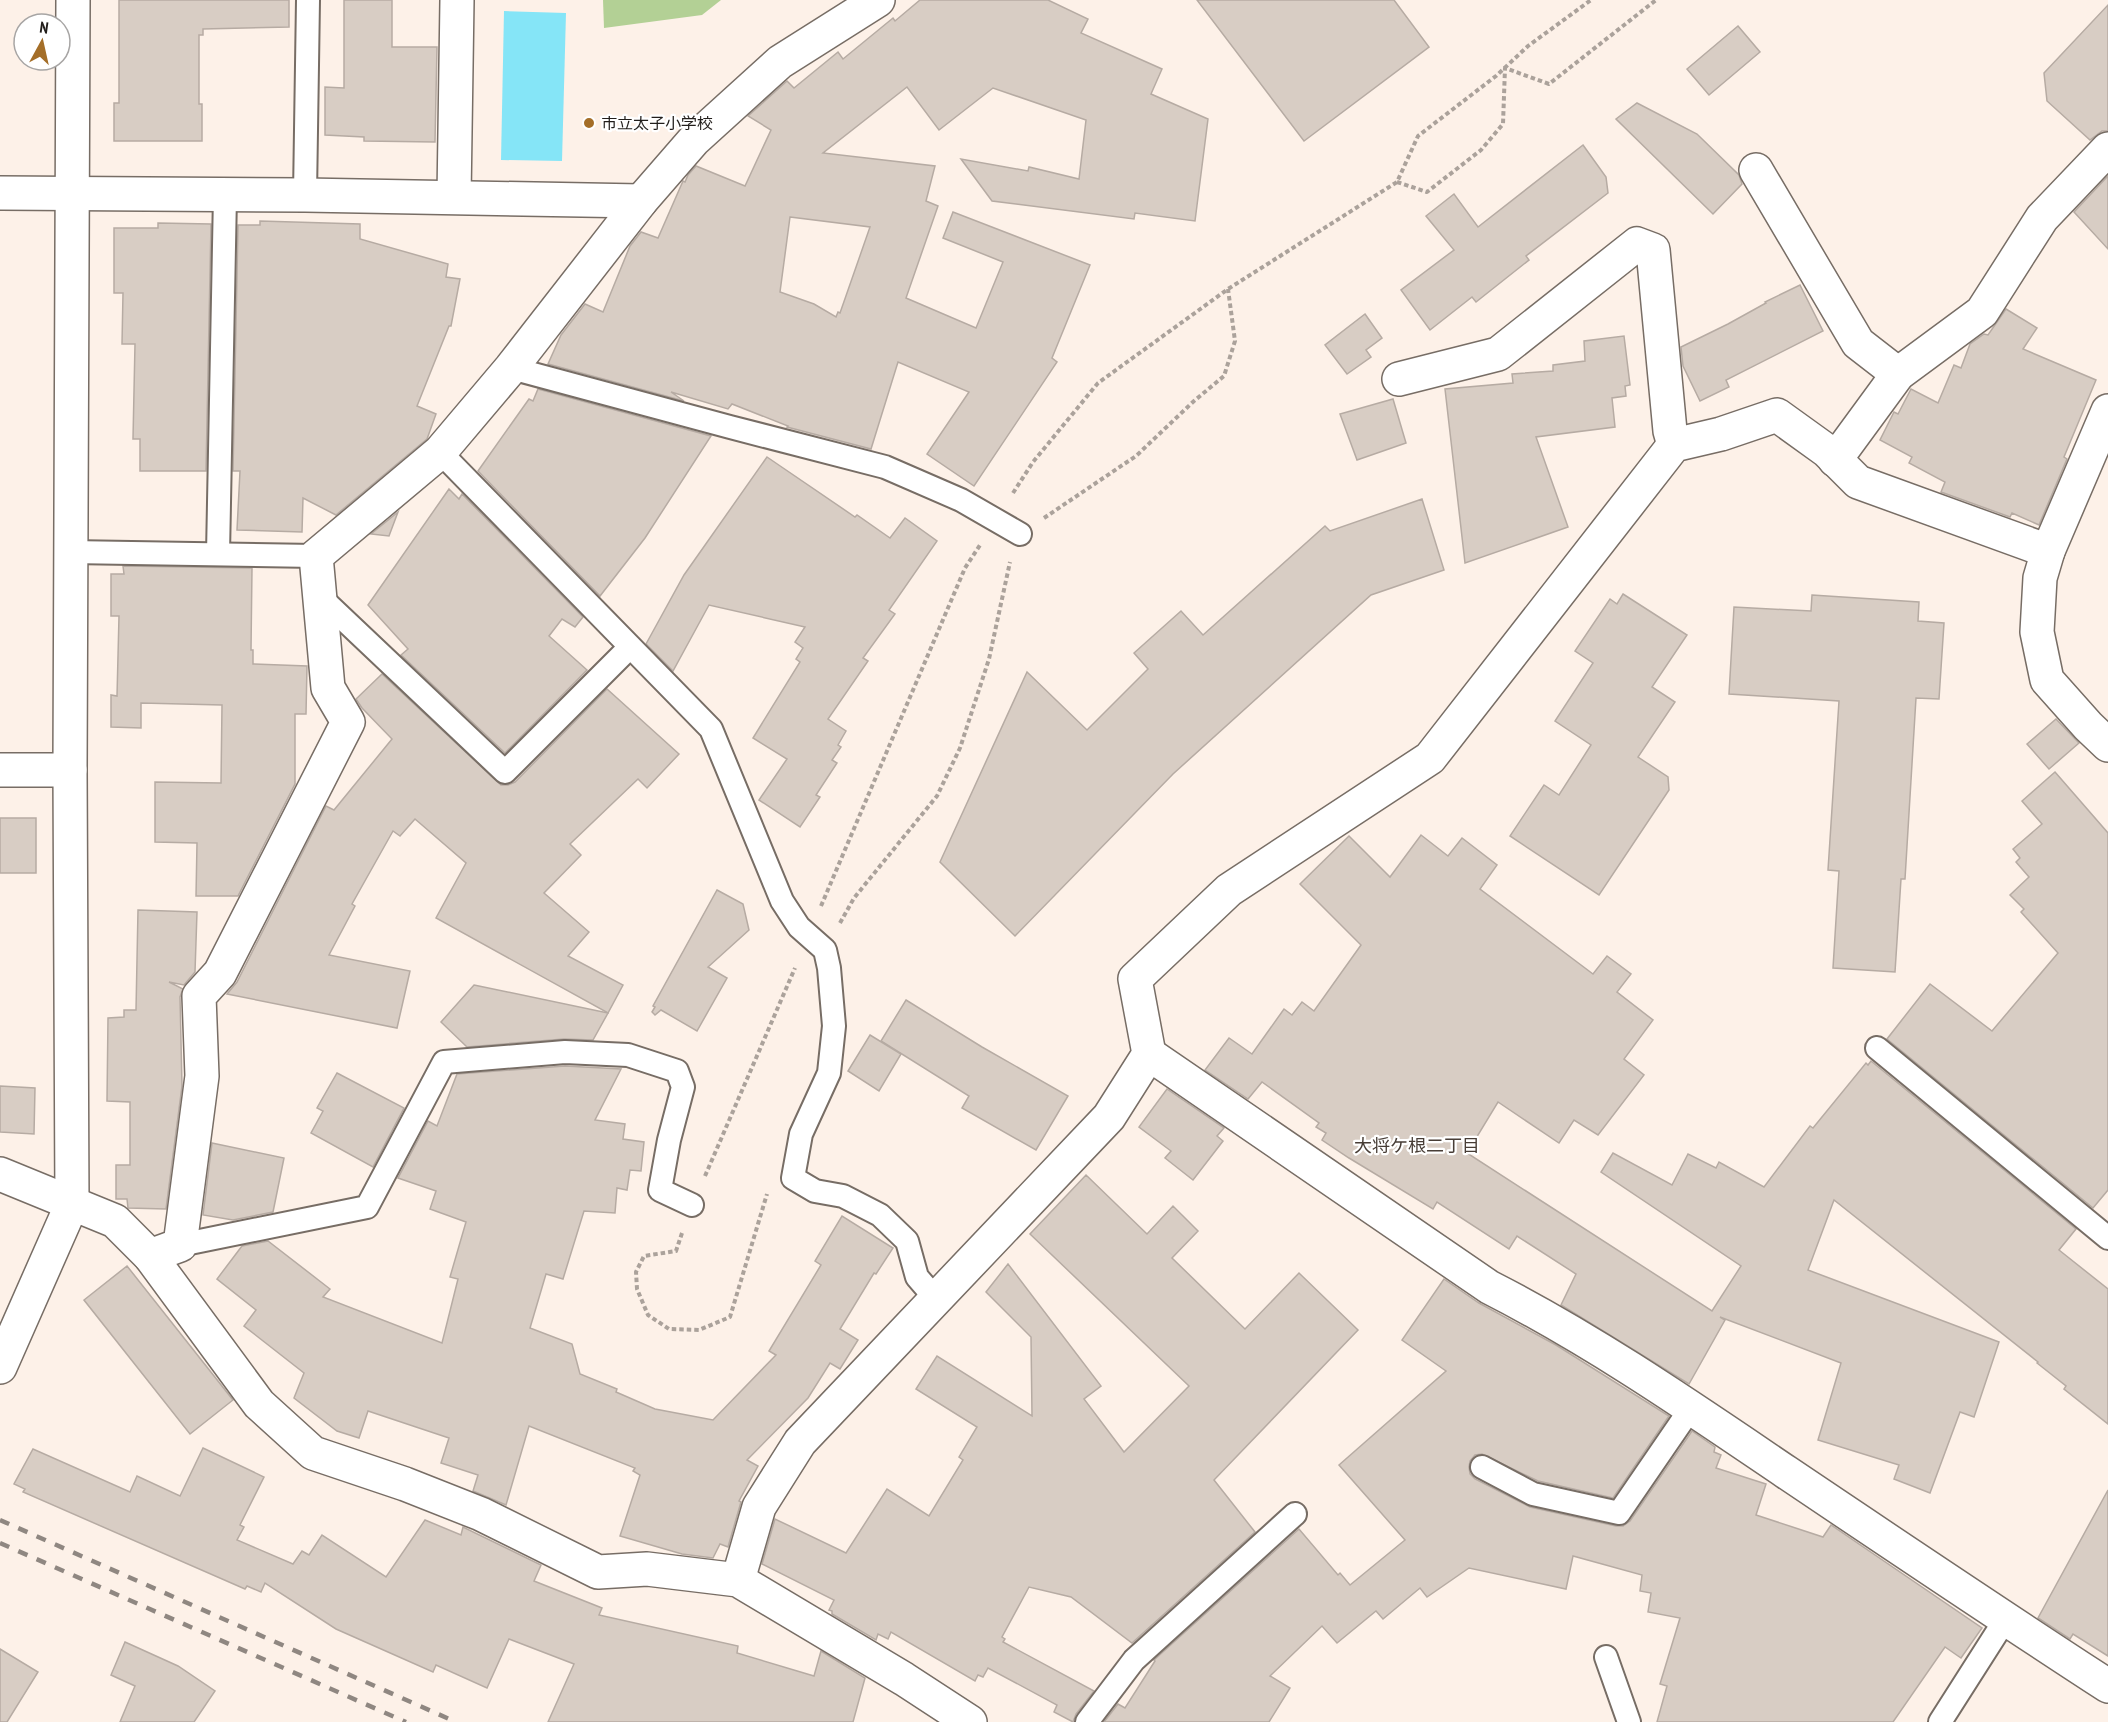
<svg xmlns="http://www.w3.org/2000/svg" width="2108" height="1722" font-family="'PT Sans Narrow','Noto Sans JP',sans-serif">
	<style>
		.green { fill: #b3d095 }
		.water { fill: #85e5f7 }
		.building { fill: #d8cdc4; stroke: #b6aba3; stroke-width: 1.5; fill-rule: evenodd }
		.lines { fill: none; stroke-linecap: round; stroke-linejoin: round }
		.service-casing { stroke: #776d65; stroke-width: 26 }
		.minor-casing { stroke: #776d65; stroke-width: 36 }
		.tertiary-casing { stroke: #776d65; stroke-width: 36 }
		.path { stroke: #aba29b; stroke-width: 4; stroke-dasharray: 4.5 3; stroke-linecap: butt }
		.service { stroke: #fff; stroke-width: 22 }
		.minor { stroke: #fff; stroke-width: 33 }
		.tertiary { stroke: #fff; stroke-width: 33 }
		.rail { stroke: #8f8781; stroke-width: 4.5; stroke-dasharray: 10 10; stroke-linecap: butt }
		.poi-dot { fill: #a46e28; stroke: #fff; stroke-width: 2 }
		.labels { text-anchor: middle; dominant-baseline: central; stroke-width: 4.5; stroke-linejoin: round; paint-order: stroke }
		.poi-label { font-size: 16px; fill: #221e1b; stroke: #fff; text-anchor: start }
		.neighbourhood-label { font-size: 18px; fill: #473d36; stroke: #fff }
	</style>
	<rect width="100%" height="100%" fill="#fdf1e8"/>
	<path class="green" d="M 603,0 L 721,0 L 702,15 L 604,28 Z"/>
	<path class="water" d="M 504,11 L 566,13 L 562,161 L 501,160 Z"/>
	<g class="building">
		<path d="M 119,0 L 289,0 L 289,27 L 203,29 L 203,35 L 199,35 L 199,104 L 202,104 L 202,141 L 114,141 L 114,103 L 119,103 Z"/>
		<path d="M 344,0 L 392,0 L 392,47 L 437,47 L 435,142 L 364,141 L 364,137 L 325,135 L 325,87 L 344,88 Z"/>
		<path d="M 920,0 L 1048,0 L 1088,19 L 1081,33 L 1162,69 L 1151,94 L 1208,119 L 1195,221 L 1135,213 L 1134,219 L 992,201 L 961,159 L 1028,171 L 1029,167 L 1079,179 L 1086,120 L 993,88 L 939,130 L 907,87 L 823,153 L 935,166 L 926,201 L 938,206 L 906,298 L 976,328 L 1003,262 L 943,238 L 953,212 L 1090,265 L 1052,358 L 1057,362 L 974,486 L 927,454 L 969,392 L 898,362 L 871,449 L 787,427 L 788,426 L 732,404 L 728,409 L 671,392 L 684,401 L 548,364 L 561,335 L 585,304 L 603,312 L 630,246 L 641,232 L 658,238 L 683,181 L 685,182 L 688,175 L 696,166 L 745,186 L 771,130 L 748,116 L 787,81 L 794,88 L 838,52 L 843,59 L 893,18 L 895,21 ZM 790,217 L 870,227 L 840,313 L 838,312 L 836,317 L 814,304 L 780,292 Z"/>
		<path d="M 1197,0 L 1394,0 L 1429,47 L 1304,141 Z"/>
		<path d="M 2108,5 L 2108,131 L 2102,131 L 2090,140 L 2047,101 L 2044,73 Z"/>
		<path d="M 1738,26 L 1760,52 L 1709,95 L 1687,69 Z"/>
		<path d="M 1637,103 L 1697,134 L 1739,175 L 1742,184 L 1713,214 L 1616,119 Z"/>
		<path d="M 1583,145 L 1606,177 L 1608,193 L 1526,256 L 1529,260 L 1476,302 L 1472,297 L 1430,330 L 1401,290 L 1454,250 L 1426,216 L 1454,194 L 1478,227 Z"/>
		<path d="M 2108,176 L 2108,249 L 2074,212 Z"/>
		<path d="M 260,221 L 360,224 L 360,239 L 448,264 L 446,277 L 460,279 L 451,326 L 449,326 L 417,406 L 436,414 L 427,439 L 336,515 L 303,498 L 302,532 L 237,530 L 240,471 L 233,471 L 238,225 L 260,225 Z"/>
		<path d="M 158,223 L 211,224 L 206,471 L 140,471 L 140,439 L 133,439 L 135,344 L 122,344 L 123,293 L 114,293 L 114,228 L 158,228 Z"/>
		<path d="M 1800,285 L 1823,331 L 1726,380 L 1729,387 L 1700,401 L 1683,366 L 1681,347 L 1728,324 L 1766,303 L 1765,302 Z"/>
		<path d="M 2006,309 L 2037,328 L 2023,349 L 2096,380 L 2064,457 L 2067,459 L 2039,525 L 2012,513 L 2010,517 L 1941,492 L 1945,482 L 1909,463 L 1912,457 L 1880,440 L 1894,412 L 1898,414 L 1911,389 L 1938,403 L 1954,365 L 1961,368 L 1970,344 L 1984,334 L 1988,335 Z"/>
		<path d="M 1365,314 L 1382,338 L 1366,350 L 1371,357 L 1347,374 L 1325,345 Z"/>
		<path d="M 1624,336 L 1630,385 L 1625,386 L 1626,396 L 1612,398 L 1615,427 L 1536,437 L 1568,527 L 1465,563 L 1445,389 L 1513,383 L 1512,374 L 1553,371 L 1553,365 L 1585,361 L 1584,341 Z"/>
		<path d="M 538,389 L 711,436 L 645,538 L 600,596 L 478,471 L 529,399 L 533,401 Z"/>
		<path d="M 1393,399 L 1406,443 L 1357,460 L 1340,414 Z"/>
		<path d="M 767,457 L 855,517 L 857,515 L 890,538 L 905,518 L 937,541 L 889,610 L 895,614 L 863,658 L 868,661 L 828,719 L 846,731 L 838,745 L 841,747 L 832,760 L 837,763 L 816,795 L 820,797 L 800,827 L 759,800 L 787,759 L 753,738 L 800,662 L 796,659 L 803,648 L 795,642 L 805,627 L 709,605 L 673,671 L 646,644 L 684,575 Z"/>
		<path d="M 449,489 L 459,499 L 462,494 L 583,617 L 575,627 L 562,619 L 549,636 L 587,670 L 505,753 L 401,655 L 408,649 L 368,605 Z"/>
		<path d="M 1422,499 L 1444,570 L 1371,595 L 1173,774 L 1015,936 L 940,862 L 1027,672 L 1087,730 L 1148,669 L 1134,653 L 1181,611 L 1203,635 L 1325,526 L 1330,531 Z"/>
		<path d="M 398,512 L 389,536 L 371,534 Z"/>
		<path d="M 123,566 L 252,568 L 251,650 L 253,650 L 253,664 L 307,666 L 306,714 L 295,714 L 295,784 L 238,896 L 196,896 L 197,843 L 155,842 L 155,782 L 221,783 L 222,705 L 141,703 L 141,728 L 111,727 L 111,695 L 117,696 L 119,616 L 111,616 L 111,574 L 124,574 Z"/>
		<path d="M 1623,594 L 1687,635 L 1652,687 L 1675,702 L 1638,757 L 1668,777 L 1669,790 L 1599,895 L 1510,836 L 1544,785 L 1559,795 L 1591,745 L 1555,721 L 1593,663 L 1575,651 L 1610,599 L 1617,604 Z"/>
		<path d="M 1812,595 L 1919,602 L 1918,621 L 1944,623 L 1939,699 L 1916,698 L 1905,879 L 1901,879 L 1895,972 L 1833,968 L 1839,871 L 1828,870 L 1839,701 L 1729,694 L 1734,607 L 1811,611 Z"/>
		<path d="M 382,674 L 501,785 L 508,785 L 515,782 L 607,689 L 679,754 L 647,788 L 638,779 L 570,844 L 581,855 L 544,893 L 589,932 L 568,956 L 623,985 L 608,1013 L 436,918 L 466,863 L 415,819 L 400,836 L 393,831 L 352,904 L 355,906 L 329,955 L 410,971 L 397,1028 L 227,994 L 237,982 L 326,806 L 334,810 L 392,739 L 362,708 L 356,699 Z"/>
		<path d="M 2056,719 L 2079,743 L 2049,769 L 2027,744 Z"/>
		<path d="M 2055,772 L 2108,833 L 2108,1190 L 2093,1208 L 1887,1039 L 1930,984 L 1992,1031 L 2058,953 L 2021,912 L 2024,909 L 2010,895 L 2029,877 L 2016,862 L 2020,858 L 2013,849 L 2042,824 L 2022,801 Z"/>
		<rect x="0" y="818" width="36" height="55"/>
		<path d="M 1421,835 L 1448,856 L 1462,838 L 1497,865 L 1480,889 L 1593,974 L 1607,956 L 1631,974 L 1617,992 L 1653,1020 L 1624,1059 L 1644,1075 L 1598,1135 L 1574,1120 L 1559,1143 L 1498,1102 L 1467,1153 L 1712,1311 L 1741,1266 L 1601,1172 L 1613,1153 L 1672,1185 L 1688,1154 L 1716,1168 L 1719,1162 L 1764,1187 L 1810,1126 L 1813,1128 L 1866,1063 L 1868,1065 L 1871,1061 L 2076,1229 L 2059,1250 L 2108,1289 L 2108,1424 L 2064,1389 L 2066,1386 L 2037,1363 L 2038,1362 L 1834,1200 L 1808,1270 L 1999,1342 L 1974,1417 L 1960,1412 L 1930,1493 L 1894,1479 L 1899,1465 L 1818,1440 L 1841,1363 L 1720,1317 L 1725,1320 L 1689,1384 L 1561,1305 L 1576,1274 L 1517,1236 L 1509,1249 L 1437,1202 L 1433,1209 L 1349,1158 L 1322,1140 L 1326,1133 L 1316,1127 L 1319,1123 L 1262,1082 L 1248,1099 L 1205,1070 L 1229,1038 L 1252,1054 L 1284,1009 L 1292,1015 L 1302,1002 L 1314,1011 L 1361,945 L 1300,884 L 1349,836 L 1390,877 Z"/>
		<path d="M 717,890 L 743,904 L 749,930 L 708,967 L 727,978 L 697,1031 L 661,1010 L 655,1015 L 652,1012 L 655,1007 L 653,1006 Z"/>
		<path d="M 138,910 L 197,912 L 195,972 L 184,985 L 169,982 L 183,989 L 180,997 L 182,1086 L 166,1209 L 128,1208 L 127,1199 L 116,1199 L 116,1165 L 130,1165 L 130,1102 L 107,1101 L 108,1018 L 124,1017 L 124,1010 L 136,1010 Z"/>
		<path d="M 474,985 L 608,1013 L 593,1040 L 564,1039 L 467,1047 L 441,1022 Z"/>
		<path d="M 906,1000 L 982,1047 L 1068,1096 L 1036,1150 L 962,1108 L 969,1096 L 881,1041 Z"/>
		<path d="M 870,1035 L 901,1054 L 879,1091 L 848,1071 Z"/>
		<path d="M 565,1066 L 621,1069 L 595,1120 L 625,1124 L 623,1139 L 644,1142 L 641,1171 L 630,1170 L 627,1190 L 617,1188 L 615,1213 L 584,1211 L 563,1279 L 546,1274 L 530,1328 L 572,1344 L 580,1374 L 617,1389 L 616,1392 L 655,1409 L 713,1420 L 776,1355 L 769,1351 L 821,1265 L 815,1261 L 842,1216 L 893,1248 L 876,1274 L 874,1273 L 840,1329 L 858,1340 L 840,1369 L 830,1363 L 808,1398 L 747,1460 L 758,1466 L 739,1501 L 741,1502 L 728,1547 L 720,1544 L 713,1558 L 682,1554 L 620,1536 L 640,1475 L 633,1471 L 635,1468 L 529,1426 L 506,1505 L 473,1491 L 478,1475 L 441,1463 L 449,1438 L 368,1411 L 359,1438 L 337,1431 L 294,1398 L 304,1373 L 244,1326 L 256,1310 L 217,1279 L 242,1246 L 268,1241 L 330,1289 L 323,1297 L 442,1343 L 458,1279 L 450,1277 L 466,1222 L 430,1209 L 436,1191 L 398,1178 L 428,1121 L 437,1126 L 457,1074 Z"/>
		<path d="M 337,1073 L 404,1108 L 373,1167 L 311,1133 L 323,1111 L 317,1108 Z"/>
		<path d="M 0,1086 L 35,1088 L 34,1134 L 0,1132 Z"/>
		<path d="M 1167,1089 L 1224,1128 L 1217,1136 L 1223,1141 L 1193,1180 L 1165,1158 L 1171,1151 L 1139,1127 Z"/>
		<path d="M 212,1143 L 284,1158 L 273,1212 L 233,1220 L 203,1215 Z"/>
		<path d="M 1086,1175 L 1147,1234 L 1173,1206 L 1198,1231 L 1172,1258 L 1245,1329 L 1299,1273 L 1358,1330 L 1214,1480 L 1255,1532 L 1132,1643 L 1071,1597 L 1029,1587 L 1002,1637 L 1005,1639 L 1003,1642 L 1094,1691 L 1076,1714 L 1073,1722 L 1054,1712 L 1057,1705 L 988,1668 L 983,1677 L 978,1675 L 975,1681 L 891,1632 L 888,1639 L 878,1634 L 876,1640 L 832,1614 L 832,1611 L 829,1610 L 834,1600 L 762,1564 L 775,1519 L 846,1553 L 887,1489 L 929,1516 L 963,1460 L 959,1457 L 977,1427 L 916,1389 L 937,1356 L 1032,1416 L 1031,1337 L 986,1292 L 1008,1264 L 1101,1386 L 1084,1399 L 1124,1452 L 1189,1386 L 1030,1234 Z"/>
		<path d="M 127,1266 L 233,1400 L 190,1434 L 84,1300 Z"/>
		<path d="M 1444,1279 L 1479,1303 L 1556,1345 L 1669,1416 L 1613,1498 L 1538,1481 L 1482,1454 L 1475,1455 L 1470,1461 L 1469,1467 L 1470,1474 L 1475,1479 L 1530,1507 L 1616,1526 L 1623,1526 L 1630,1521 L 1692,1431 L 1715,1447 L 1714,1452 L 1721,1455 L 1716,1468 L 1766,1484 L 1756,1515 L 1823,1537 L 1831,1525 L 1982,1628 L 1961,1658 L 1945,1647 L 1893,1722 L 1657,1722 L 1667,1686 L 1660,1684 L 1680,1618 L 1648,1612 L 1651,1593 L 1640,1591 L 1642,1575 L 1573,1556 L 1566,1589 L 1469,1568 L 1427,1597 L 1420,1588 L 1383,1619 L 1376,1611 L 1337,1643 L 1322,1626 L 1270,1676 L 1290,1688 L 1269,1722 L 1104,1722 L 1118,1704 L 1125,1708 L 1155,1661 L 1154,1660 L 1299,1529 L 1338,1575 L 1340,1573 L 1350,1585 L 1405,1540 L 1339,1465 L 1446,1371 L 1402,1340 Z"/>
		<path d="M 203,1448 L 264,1477 L 240,1525 L 244,1527 L 237,1540 L 293,1564 L 302,1551 L 309,1555 L 322,1535 L 386,1577 L 425,1520 L 461,1535 L 463,1527 L 541,1565 L 534,1581 L 602,1608 L 599,1615 L 738,1646 L 737,1653 L 814,1676 L 821,1651 L 865,1678 L 853,1722 L 548,1722 L 574,1664 L 509,1639 L 487,1688 L 436,1665 L 433,1672 L 336,1629 L 265,1583 L 261,1592 L 247,1586 L 245,1589 L 23,1492 L 25,1489 L 14,1484 L 33,1449 L 130,1492 L 137,1476 L 180,1496 Z"/>
		<path d="M 2108,1490 L 2108,1656 L 2073,1634 L 2070,1639 L 2038,1618 Z"/>
		<path d="M 125,1642 L 178,1666 L 215,1691 L 194,1722 L 120,1722 L 135,1686 L 111,1675 Z"/>
		<path d="M 0,1649 L 38,1672 L 7,1722 L 0,1722 Z"/>
	</g>
	<g class="lines">
		<defs>
			<g id="service">
				<path d="M 305,195 L 308,0"/>
				<path d="M 511,368 L 730,427 L 885,467 L 961,500 L 1020,534"/>
				<path d="M 440,452 L 711,729 L 782,901 L 799,927 L 825,950 L 829,968 L 834,1026 L 829,1073 L 801,1134 L 793,1178 L 815,1191 L 843,1196 L 880,1215 L 907,1241 L 917,1277 L 936,1299"/>
				<path d="M 70,552 L 316,556"/>
				<path d="M 218,554 L 225,195"/>
				<path d="M 318,595 L 505,772 L 630,647"/>
				<path d="M 1877,1048 L 2108,1238"/>
				<path d="M 180,1245 L 367,1207 L 444,1062 L 565,1052 L 628,1055 L 677,1071 L 683,1087 L 669,1140 L 660,1190 L 692,1205"/>
				<path d="M 1482,1467 L 1533,1494 L 1619,1513 L 1691,1408"/>
				<path d="M 1606,1657 L 1629,1722"/>
				<path d="M 1087,1722 L 1134,1660 L 1295,1514"/>
				<path d="M 1940,1722 L 2005,1620"/>
			</g>
			<g id="minor">
				<path d="M 1756,170 L 1858,343 L 1898,374"/>
				<path d="M 0,193 L 305,195 L 641,201"/>
				<path d="M 454,197 L 457,0"/>
				<path d="M 1399,379 L 1498,354 L 1637,244 L 1653,250 L 1670,431 L 1674,445"/>
				<path d="M 2108,411 L 2048,551 L 2040,578 L 2037,632 L 2047,680 L 2088,726 L 2108,745"/>
				<path d="M 1835,460 L 1898,374 L 1982,312 L 2042,218 L 2108,149"/>
				<path d="M 0,770 L 70,770"/>
				<path d="M 1149,1054 L 1489,1287 C 1593,1340 1690,1407 1786,1472 C 1893,1544 2000,1616 2108,1686"/>
				<path d="M 0,1174 L 115,1221 L 150,1256 L 259,1404 L 313,1453 L 405,1484 L 481,1514 L 598,1572 L 647,1569 L 738,1580 L 904,1679 L 970,1722"/>
				<path d="M 150,1256 L 180,1245 L 202,1076 L 199,996 L 220,973 L 348,722 L 328,688 L 316,556 L 440,452 L 511,368 L 641,201 L 694,140 L 780,62 L 878,0"/>
				<path d="M 738,1580 L 759,1507 L 800,1442 L 1109,1117 L 1149,1054 L 1135,979 L 1229,890 L 1430,758 L 1674,445 L 1721,434 L 1777,415 L 1827,451 L 1858,482 L 2048,551"/>
			</g>
			<path id="tertiary" d="M 0,1367 L 72,1204 L 70,770 L 73,0"/>
		</defs>
		<use href="#service" class="service-casing"/>
		<use href="#minor" class="minor-casing"/>
		<use href="#tertiary" class="tertiary-casing"/>
		<g class="path">
			<path d="M 1397,182 L 1427,192 L 1481,150 L 1503,124 L 1505,68 L 1549,84 L 1656,0"/>
			<path d="M 1013,493 L 1033,462 L 1098,383 L 1228,289 L 1397,182 L 1418,136 L 1496,76 L 1528,46 L 1591,0"/>
			<path d="M 1044,518 L 1136,456 L 1194,401 L 1224,376 L 1235,341 L 1228,289"/>
			<path d="M 821,906 L 965,568 L 980,545"/>
			<path d="M 840,923 L 854,898 L 937,796 L 960,748 L 989,659 L 1010,562"/>
			<path d="M 705,1176 L 795,968"/>
			<path d="M 682,1233 L 676,1251 L 644,1256 L 636,1272 L 637,1289 L 648,1315 L 669,1329 L 699,1330 L 730,1317 L 767,1194"/>
		</g>
		<use href="#service" class="service"/>
		<use href="#minor" class="minor"/>
		<use href="#tertiary" class="tertiary"/>
		<g class="rail">
			<path d="M 0,1520 L 456,1722"/>
			<path d="M 0,1543 L 406,1722"/>
		</g>
	</g>
	<circle class="poi-dot" cx="589" cy="123" r="6"/>
	<g class="labels">
		<g class="poi-label">
			<text x="601" y="123">市立太子小学校</text>
		</g>
		<g class="neighbourhood-label">
			<text x="1417" y="1145">大将ケ根二丁目</text>
		</g>
	</g>
	<g transform="translate(42 42) rotate(8)"><circle r="28" fill="#ffffff" stroke="#a7a5a4" stroke-width="1.5"/>
	<path d="M0-4.5L10 22L0 15L-10 22Z" fill="#a46e28"/>
	<text y="-9" font-size="16" font-weight="bold" text-anchor="middle" fill="#221e1b">N</text>
	</g>
</svg>
